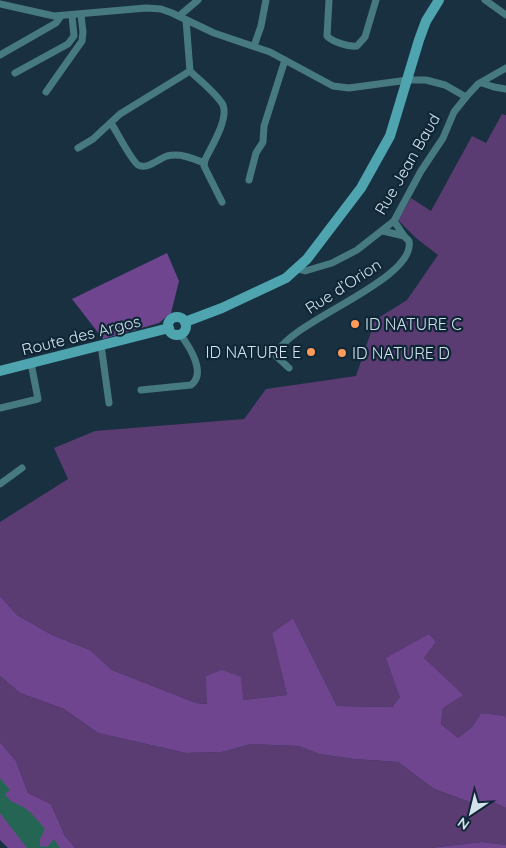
<svg xmlns="http://www.w3.org/2000/svg" width="506" height="848" font-family="Quicksand,sans-serif">
	<style>
		.green { fill: #5a3b72 }
		.forest { fill: #70458f }
		.water { fill: #246653 }
		.lines { fill: none; stroke-linecap: round; stroke-linejoin: round }
		.street { stroke: #477a80; stroke-width: 7 }
		.secondary { stroke: #4fa5af; stroke-width: 10 }
		.poi-dot { fill: #fe9b58; stroke: #0e2636; stroke-width: 2 }
		.labels { text-anchor: middle; dominant-baseline: central; stroke-width: 4.5; stroke-linejoin: round; paint-order: stroke }
		.street-label { font-size: 16px; fill: #d4e2ec; stroke: #0e2636 }
		.poi-label { font-size: 16px; fill: #d4e2ec; stroke: #0e2636; text-anchor: start }
	</style>
	<rect width="100%" height="100%" fill="#193040"/>
	<g class="green">
		<path d="M 502,114 L 506,115 L 506,718 L 504,716 L 481,713 L 472,727 L 458,738 L 441,724 L 443,708 L 438,673 L 424,658 L 436,642 L 429,634 L 400,697 L 392,707 L 337,706 L 293,618 L 272,633 L 287,695 L 208,704 L 196,703 L 112,670 L 90,650 L 52,635 L 17,615 L 0,596 L 0,522 L 68,479 L 54,448 L 95,431 L 244,419 L 266,389 L 356,376 L 375,320 L 407,300 L 438,255 L 416,238 L 398,220 L 411,198 L 431,211 L 472,136 L 486,143 Z"/>
		<path d="M 0,676 L 20,693 L 64,709 L 98,733 L 186,753 L 222,752 L 251,744 L 299,746 L 319,754 L 354,759 L 398,762 L 434,789 L 467,801 L 491,801 L 506,808 L 506,845 L 482,842 L 430,848 L 75,848 L 65,836 L 51,804 L 28,793 L 16,761 L 0,742 Z"/>
	</g>
	<g class="forest">
		<path d="M 167,253 L 179,281 L 171,313 L 159,323 L 103,339 L 72,299 Z"/>
		<path d="M 0,596 L 17,615 L 52,635 L 90,650 L 112,670 L 196,703 L 207,704 L 206,676 L 222,670 L 241,677 L 243,700 L 287,695 L 272,633 L 293,618 L 337,706 L 392,707 L 400,697 L 386,658 L 429,634 L 436,642 L 424,658 L 463,695 L 443,708 L 441,724 L 458,738 L 472,727 L 481,713 L 505,716 L 506,718 L 506,808 L 491,801 L 467,801 L 434,789 L 398,762 L 354,759 L 319,754 L 299,746 L 251,744 L 222,752 L 186,753 L 98,733 L 64,709 L 20,693 L 0,676 Z"/>
		<path d="M 0,742 L 16,761 L 28,793 L 51,804 L 65,836 L 75,848 L 8,848 L 0,840 Z"/>
		<path d="M 482,842 L 506,845 L 506,848 L 430,848 Z"/>
	</g>
	<path class="water" d="M 0,778 L 10,790 L 5,794 C 12,804 13,801 21,806 C 31,811 38,821 45,829 L 40,839 L 40,846 L 47,847 L 54,839 L 60,848 L 27,848 L 0,813 Z"/>
	<g class="lines">
		<g class="street">
			<path d="M 329,0 L 327,36 C 333,42 348,47 357,46 L 365,37 L 376,0"/>
			<path d="M 485,0 L 506,15"/>
			<path d="M 0,4 L 54,16 L 146,8 L 161,9 L 172,13 L 214,33 L 270,52 L 333,86 L 349,88 L 408,80 L 426,80 L 445,85 L 466,97"/>
			<path d="M 179,16 L 198,0"/>
			<path d="M 186,20 L 190,71 C 199,80 217,94 223,105 C 229,119 211,147 205,160 L 204,166 L 222,202"/>
			<path d="M 254,46 L 261,26 L 266,0"/>
			<path d="M 0,55 L 56,23 L 61,16"/>
			<path d="M 15,73 L 68,44 L 74,36 L 72,16"/>
			<path d="M 482,83 L 494,87 L 506,89"/>
			<path d="M 46,92 L 82,41 L 83,32 L 81,15"/>
			<path d="M 111,123 C 117,132 131,160 138,165 C 147,170 158,159 167,156 C 180,153 192,158 204,163"/>
			<path d="M 78,148 L 93,139 L 120,114 L 190,71"/>
			<path d="M 249,180 L 256,153 L 263,142 L 264,126 L 285,60"/>
			<path d="M 394,221 L 404,236"/>
			<path d="M 298,269 L 305,271 L 332,263 L 357,250 L 394,221 L 421,171 L 443,138 L 454,112 L 466,97 L 478,84 L 506,68"/>
			<path d="M 101,345 L 109,403"/>
			<path d="M 289,368 L 276,356 C 282,324 417,281 409,241 L 404,236 L 383,231"/>
			<path d="M 141,390 L 191,385 C 207,373 189,346 180,334"/>
			<path d="M 0,408 L 38,399 L 31,363"/>
			<path d="M 0,484 L 22,468"/>
		</g>
		<g class="secondary">
			<circle cx="177" cy="326" r="9"/>
			<path d="M 185,322 L 222,308 L 286,278 L 307,259 L 361,188 L 390,136 L 419,40 L 426,21 L 439,0"/>
			<path d="M 0,371 L 169,328"/>
		</g>
	</g>
	<g class="poi-dot">
		<circle cx="355" cy="324" r="5"/>
		<circle cx="311" cy="352" r="5"/>
		<circle cx="342" cy="353" r="5"/>
	</g>
	<g class="labels">
		<g class="street-label">
			<text transform="translate(407 164) rotate(-60)">Rue Jean Baud</text>
			<text transform="translate(343 286) rotate(-33)">Rue d’Orion</text>
			<text transform="translate(81 335) rotate(-14)">Route des Argos</text>
		</g>
		<g class="poi-label">
			<text x="365" y="324">ID NATURE C</text>
			<text x="301" y="352" text-anchor="end">ID NATURE E</text>
			<text x="352" y="353">ID NATURE D</text>
		</g>
	</g>
	<g transform="translate(471 813) rotate(215)" stroke="#0e2636" stroke-width="4" paint-order="stroke">
	<path d="M0-4L9 19L0 12L-9 19Z" fill="#d4e2ec"/>
	<text y="-8" font-size="14" font-weight="bold" text-anchor="middle" fill="#d4e2ec">N</text>
	</g>
</svg>
